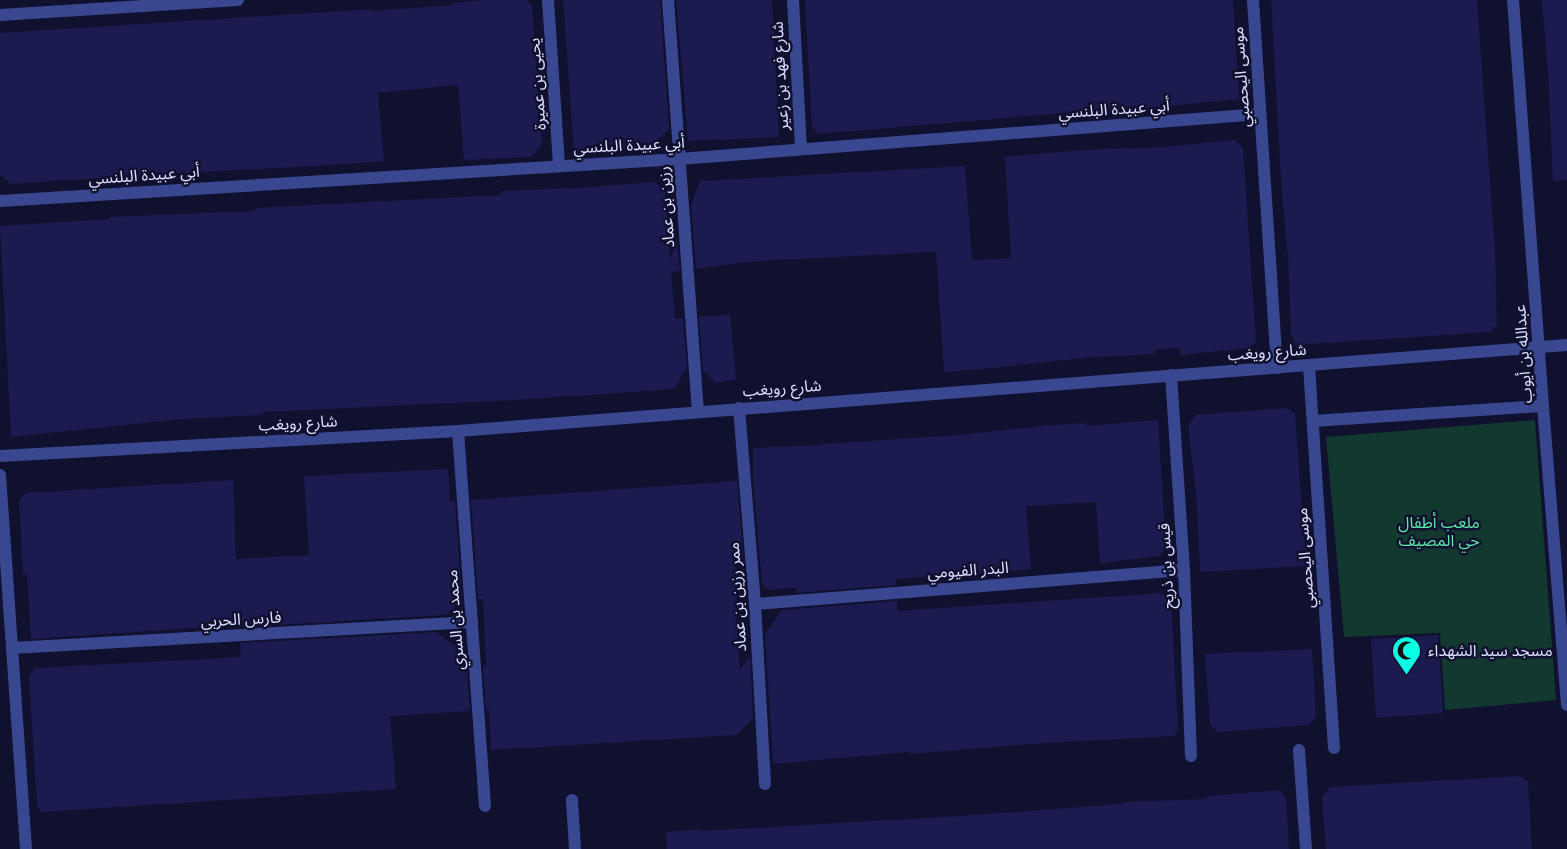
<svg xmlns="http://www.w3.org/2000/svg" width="1567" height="849" font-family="'Space Grotesk','Noto Sans Arabic',sans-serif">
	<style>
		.green { fill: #12382f }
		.building { fill: #1b1b50 }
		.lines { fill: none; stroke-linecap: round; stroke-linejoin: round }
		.minor { stroke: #384790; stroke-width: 12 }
		.labels { text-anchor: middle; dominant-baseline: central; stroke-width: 5; stroke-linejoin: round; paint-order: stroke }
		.street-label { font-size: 16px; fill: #dde0ff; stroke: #10112e }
		.park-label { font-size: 16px; fill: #5fe9a9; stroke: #10112e }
		.poi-label { font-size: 16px; fill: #dde0ff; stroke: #10112e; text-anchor: start }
	</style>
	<rect width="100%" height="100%" fill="#10112e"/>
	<path class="green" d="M 1535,420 L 1556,700 L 1445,710 L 1440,633 L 1344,637 L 1326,437 Z"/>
	<g class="building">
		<path d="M 483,0 L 527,0 L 532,6 L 542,144 L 531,157 L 464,160 L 458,85 L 378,93 L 384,161 L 317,166 L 157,174 L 11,184 L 0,174 L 0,33 L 373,9 L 373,11 L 454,5 L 453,3 Z"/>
		<path d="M 563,0 L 660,0 L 669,129 L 649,147 L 574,151 Z"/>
		<path d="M 676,0 L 772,0 L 779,137 L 688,141 Z"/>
		<path d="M 805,0 L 1233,0 L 1239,99 L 1148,108 L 1075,112 L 819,134 L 812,127 Z"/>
		<path d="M 1271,0 L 1477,0 L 1495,251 L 1497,325 L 1490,332 L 1296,345 L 1291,333 L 1288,257 L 1282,195 Z"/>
		<path d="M 1542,0 L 1567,0 L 1567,180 L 1553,181 L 1548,72 Z"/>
		<path d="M 1234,140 L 1243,148 L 1256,342 L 1249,348 L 1181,355 L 1180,348 L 1155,350 L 1155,354 L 1094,357 L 1016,365 L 1017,366 L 944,372 L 936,252 L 777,260 L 730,264 L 696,269 L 691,205 L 700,181 L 965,166 L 972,260 L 1011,258 L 1005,157 L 1082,150 L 1163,147 Z"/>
		<path d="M 654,182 L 665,190 L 670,259 L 677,241 L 680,271 L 671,272 L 675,319 L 683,318 L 687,368 L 674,389 L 516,400 L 263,412 L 263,415 L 182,419 L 11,437 L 0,226 L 109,219 L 109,217 L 255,211 L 255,208 L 501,195 L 501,191 L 577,188 Z"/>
		<path d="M 730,314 L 736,380 L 716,383 L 703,371 L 699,317 Z"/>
		<path d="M 1286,408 L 1295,413 L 1306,566 L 1200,572 L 1197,504 L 1188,425 L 1196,415 Z"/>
		<path d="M 1158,420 L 1166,548 L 1160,556 L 1100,563 L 1096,502 L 1046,505 L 1026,506 L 1031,569 L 896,579 L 896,585 L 794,593 L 798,588 L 768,590 L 762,584 L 753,480 L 753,448 L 823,445 L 823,444 L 957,435 L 1053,425 L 1086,423 L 1086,426 Z"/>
		<path d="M 448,469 L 450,502 L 455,501 L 462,601 L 446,615 L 239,627 L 239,625 L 31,639 L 27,574 L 23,574 L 19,500 L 26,493 L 233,480 L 236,559 L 309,555 L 304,476 Z"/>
		<path d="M 737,481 L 744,567 L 734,557 L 737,603 L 735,603 L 740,670 L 750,656 L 753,718 L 736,735 L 491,750 L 489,710 L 486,710 L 483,665 L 486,667 L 483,599 L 478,599 L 471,500 Z"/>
		<path d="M 1162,593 L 1171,601 L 1178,730 L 1174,736 L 1043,743 L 909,754 L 909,752 L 773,764 L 765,634 L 782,610 L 897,601 L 898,611 Z"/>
		<path d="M 436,632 L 466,653 L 470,711 L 390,716 L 396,789 L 41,812 L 37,805 L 29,676 L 35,668 L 241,657 L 240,643 Z"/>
		<path d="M 1438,635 L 1443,713 L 1376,718 L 1371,639 Z"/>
		<path d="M 1312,649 L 1316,716 L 1309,725 L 1217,732 L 1210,724 L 1205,654 Z"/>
		<path d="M 1520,776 L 1528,782 L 1532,849 L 1326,849 L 1322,797 L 1330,787 Z"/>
		<path d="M 1281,790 L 1286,798 L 1289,849 L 667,849 L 666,832 L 701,829 L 701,831 L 959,816 L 1123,804 L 1123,802 L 1207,799 L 1207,796 Z"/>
	</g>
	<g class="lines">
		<g class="minor">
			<path d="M 548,0 L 559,165"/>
			<path d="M 668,0 L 698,412"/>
			<path d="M 793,0 L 801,149"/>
			<path d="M 1253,0 L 1277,368"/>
			<path d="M 1513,0 L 1543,406 L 1567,705"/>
			<path d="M 0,15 L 238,0"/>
			<path d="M 0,201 L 679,159 L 1260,114"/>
			<path d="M 1309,366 L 1334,748"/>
			<path d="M 1171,375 L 1184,570 L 1191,756"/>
			<path d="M 739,408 L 755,604 L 765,784"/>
			<path d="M 1313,421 L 1543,406"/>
			<path d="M 458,431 L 485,806"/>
			<path d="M 0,456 L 458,431 L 1567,345"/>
			<path d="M 0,475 L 26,849"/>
			<path d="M 755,604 L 1184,570"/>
			<path d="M 12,648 L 472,622"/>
			<path d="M 1299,750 L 1306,849"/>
			<path d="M 572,800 L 575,849"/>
		</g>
	</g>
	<defs>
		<symbol id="mosque-pin" viewBox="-11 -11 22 30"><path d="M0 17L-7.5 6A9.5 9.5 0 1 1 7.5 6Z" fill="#09ffe3" stroke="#10112e"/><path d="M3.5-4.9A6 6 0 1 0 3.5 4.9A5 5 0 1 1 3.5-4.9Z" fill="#111"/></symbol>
	</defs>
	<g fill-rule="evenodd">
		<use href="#mosque-pin" x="1390" y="634" width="33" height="45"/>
	</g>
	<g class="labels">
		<g class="street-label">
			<text transform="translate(780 76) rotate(-93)">شارع فهد بن زعير</text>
			<text transform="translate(1241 77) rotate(-94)">موسى اليحصبي</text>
			<text transform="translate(537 84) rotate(-94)">يحيى بن عميرة</text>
			<text transform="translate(1114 109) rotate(-4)">أبي عبيدة البلنسي</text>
			<text transform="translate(629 145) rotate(-3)">أبي عبيدة البلنسي</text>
			<text transform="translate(144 175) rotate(-4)">أبي عبيدة البلنسي</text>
			<text transform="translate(666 207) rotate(-94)">رزين بن عماد</text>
			<text transform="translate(1267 352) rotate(-4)">شارع رويغب</text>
			<text transform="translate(1523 354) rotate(-94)">عبدالله بن أيوب</text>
			<text transform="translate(782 388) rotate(-4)">شارع رويغب</text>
			<text transform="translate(298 423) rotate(-3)">شارع رويغب</text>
			<text transform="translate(1305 558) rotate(-94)">موسى اليحصبي</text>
			<text transform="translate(1166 566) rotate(-93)">قيس بن ذريح</text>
			<text transform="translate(968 570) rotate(-4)">البدر الفيومي</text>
			<text transform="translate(737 597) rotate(-94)">ممر رزين بن عماد</text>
			<text transform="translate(241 619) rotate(-3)">فارس الحربي</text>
			<text transform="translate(455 620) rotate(-94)">محمد بن السري</text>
		</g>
		<g class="park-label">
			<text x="1439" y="522">ملعب أطفال<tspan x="1439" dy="18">حي المصيف</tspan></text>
		</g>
		<g class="poi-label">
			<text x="1428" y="650">مسجد سيد الشهداء</text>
		</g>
	</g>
</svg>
